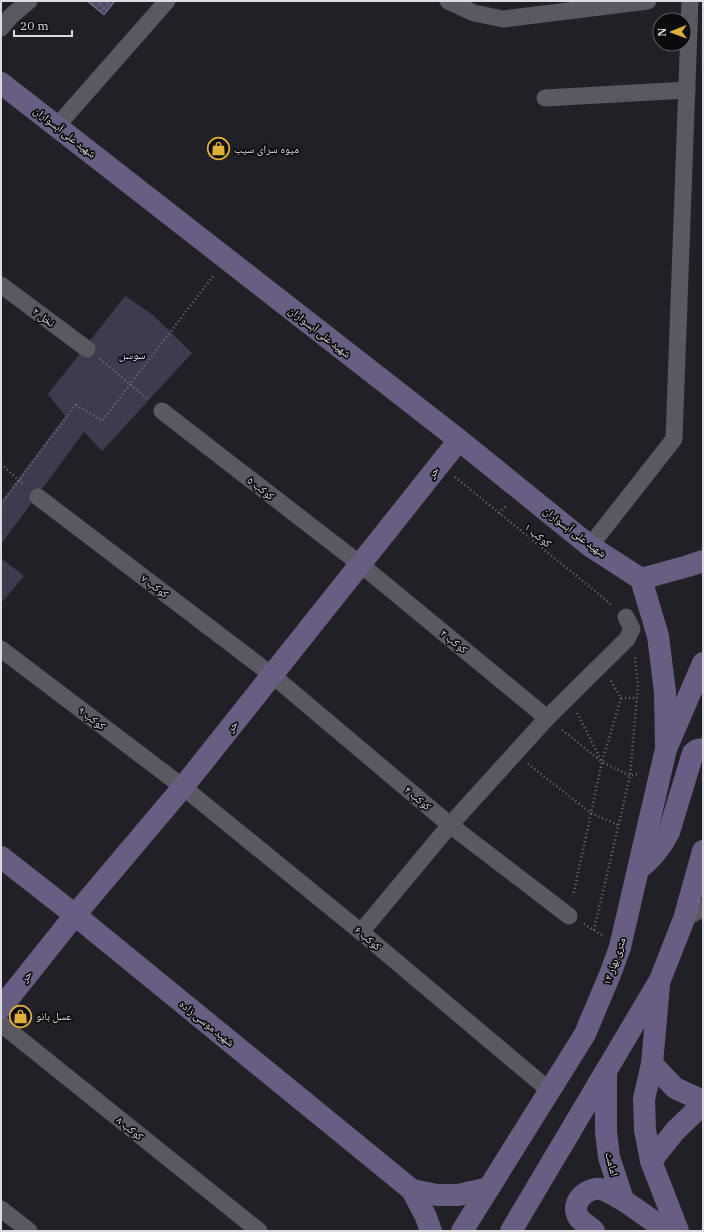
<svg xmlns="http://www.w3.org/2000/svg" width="704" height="1232" font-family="'IBM Plex Serif','Noto Naskh Arabic',serif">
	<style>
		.green { fill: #3f3a4f }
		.building { fill: url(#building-cross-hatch); stroke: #85838c }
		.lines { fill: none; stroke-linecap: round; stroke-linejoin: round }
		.path { stroke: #717075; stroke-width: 2.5; stroke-dasharray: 1 3; stroke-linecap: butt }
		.street { stroke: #5a5860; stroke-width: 17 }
		.secondary { stroke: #685d82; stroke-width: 22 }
		.labels { text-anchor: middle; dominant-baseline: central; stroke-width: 3.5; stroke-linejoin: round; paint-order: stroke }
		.street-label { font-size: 11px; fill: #dcdbe0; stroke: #0b0a0d }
		.poi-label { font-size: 11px; fill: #dcdbe0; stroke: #0b0a0d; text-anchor: start }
		.park-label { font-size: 11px; font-style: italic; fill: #dfd6fc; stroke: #0b0a0d }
	</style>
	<defs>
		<pattern id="building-cross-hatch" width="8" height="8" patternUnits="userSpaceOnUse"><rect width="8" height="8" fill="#51476a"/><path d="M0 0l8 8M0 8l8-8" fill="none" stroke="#69617f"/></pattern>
	</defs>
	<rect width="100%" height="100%" fill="#212026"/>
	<g class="green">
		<path d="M 125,296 L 153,315 L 192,353 L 102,451 L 84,432 L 1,544 L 1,502 L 65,416 L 48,394 Z"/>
		<path d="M 1,558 L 24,576 L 1,603 Z"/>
	</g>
	<path class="building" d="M 87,1 L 115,1 L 104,15 Z"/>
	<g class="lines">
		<g class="path">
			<path d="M 100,359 L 149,400"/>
			<path d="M 1,464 L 24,485"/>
			<path d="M 455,477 L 612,605"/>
			<path d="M 1,504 L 76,405 L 102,421 L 214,275"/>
			<path d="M 499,513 L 507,505"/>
			<path d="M 611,681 L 621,698 L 602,762 L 630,776 L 640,773"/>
			<path d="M 621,698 L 637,698"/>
			<path d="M 577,713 L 601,760"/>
			<path d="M 562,730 L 602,762 L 573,896"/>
			<path d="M 528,764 L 591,813 L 618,825"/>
			<path d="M 584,924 L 602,935"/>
			<path d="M 594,930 L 630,776 L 638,685 L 635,657"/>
		</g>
		<g class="street">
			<path d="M 448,1 L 474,13 L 503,19 L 648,1"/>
			<path d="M 1,28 L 11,16 L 29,1"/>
			<path d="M 545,98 L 687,90"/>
			<path d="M 57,126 L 167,1"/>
			<path d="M 1,285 L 87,349"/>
			<path d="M 162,411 L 360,564 L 547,718"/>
			<path d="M 38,497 L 272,675 L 450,825 L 569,916"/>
			<path d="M 590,546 L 674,439 L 690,1"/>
			<path d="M 1,649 L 183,787 L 361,932 L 550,1091"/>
			<path d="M 684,919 L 703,908"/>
			<path d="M 361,932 L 450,825 L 547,718 L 627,639 L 632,629 L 626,617"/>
			<path d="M 1,1024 L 259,1231"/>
			<path d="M 1,1209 L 29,1231"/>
		</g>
		<g class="secondary">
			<path d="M 1,83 L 459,440 L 590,546 L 641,579 L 658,636 L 665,692 L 666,749"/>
			<path d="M 641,579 L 688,566 L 703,561"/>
			<path d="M 1,857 L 75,915 L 412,1190 L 426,1217 L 431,1231"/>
			<path d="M 638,870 C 652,858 661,848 669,832 L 693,753 L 697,750 L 703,749"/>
			<path d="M 659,985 L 652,1064 L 644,1099 L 645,1130 L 651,1161 L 678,1231"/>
			<path d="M 1,1008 L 75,915 L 183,787 L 459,440"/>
			<path d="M 652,1064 L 675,1088 L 703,1101"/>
			<path d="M 606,1071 L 606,1132 L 609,1157 L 623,1200 L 656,1223 L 671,1231"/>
			<path d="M 651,1161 L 675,1131 L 703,1104"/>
			<path d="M 412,1190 L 437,1195 L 458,1195 L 489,1188"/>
			<path d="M 462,1231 L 585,1034 L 611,972 L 620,947 L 666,749 L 703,663"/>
			<path d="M 511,1231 L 660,980 L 684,919 L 703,851"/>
			<path d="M 594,1231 C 589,1226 579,1221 577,1214 C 572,1200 588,1187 601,1189 C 608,1191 617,1197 623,1200"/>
		</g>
	</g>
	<defs>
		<symbol id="shop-ring" viewBox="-11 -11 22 22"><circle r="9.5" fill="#0b0a0d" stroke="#e0b034" stroke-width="1.5"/><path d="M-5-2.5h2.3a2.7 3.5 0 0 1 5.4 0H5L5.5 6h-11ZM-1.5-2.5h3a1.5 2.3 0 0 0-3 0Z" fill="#e0b034"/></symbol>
	</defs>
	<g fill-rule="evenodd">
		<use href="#shop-ring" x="206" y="136" width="25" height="25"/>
		<use href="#shop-ring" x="8" y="1004" width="25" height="25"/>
	</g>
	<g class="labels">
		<g class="street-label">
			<text transform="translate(65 132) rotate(38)">شهید علی آبسواران</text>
			<text transform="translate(44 317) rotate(37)">نخل ۲</text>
			<text transform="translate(320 332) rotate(38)">شهید علی آبسواران</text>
			<text transform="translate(433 472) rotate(-52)">حر</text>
			<text transform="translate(261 488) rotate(38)">کوکب ۵</text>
			<text transform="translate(575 532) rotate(37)">شهید علی آبسواران</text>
			<text transform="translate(538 535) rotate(39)">کوکب ۱</text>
			<text transform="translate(155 586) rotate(37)">کوکب ۷</text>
			<text transform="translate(454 641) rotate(39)">کوکب ۲</text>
			<text transform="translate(92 718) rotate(37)">کوکب ۹</text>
			<text transform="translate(232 726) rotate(-52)">حر</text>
			<text transform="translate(418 798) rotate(40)">کوکب ۴</text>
			<text transform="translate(368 938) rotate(40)">کوکب ۶</text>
			<text transform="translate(614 961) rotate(-71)">۱۲ متری بهار</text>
			<text transform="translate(26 976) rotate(-52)">حر</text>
			<text transform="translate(207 1023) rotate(39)">شهید موسی زاده</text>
			<text transform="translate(130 1128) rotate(39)">کوکب ۸</text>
			<text transform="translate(612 1164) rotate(76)">امامت</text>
		</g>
		<g class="poi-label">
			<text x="234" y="149">میوه سرای سیب</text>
			<text x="36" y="1016">عسل بانو</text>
		</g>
		<g class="park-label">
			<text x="132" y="355">سوسن</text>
		</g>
	</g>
	<rect width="704" height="1232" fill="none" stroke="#dcdbe0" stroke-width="4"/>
	<g transform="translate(672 32) rotate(269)"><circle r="19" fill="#0b0a0d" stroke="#5f5e61"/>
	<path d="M0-3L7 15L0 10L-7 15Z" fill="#e0b034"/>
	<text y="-6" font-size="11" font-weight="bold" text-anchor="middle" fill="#dcdbe0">N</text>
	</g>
	<path d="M14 30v6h58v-6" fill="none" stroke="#dcdbe0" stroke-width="2"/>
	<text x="20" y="30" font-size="12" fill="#dcdbe0" stroke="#0b0a0d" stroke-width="3" paint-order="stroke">20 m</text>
</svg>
